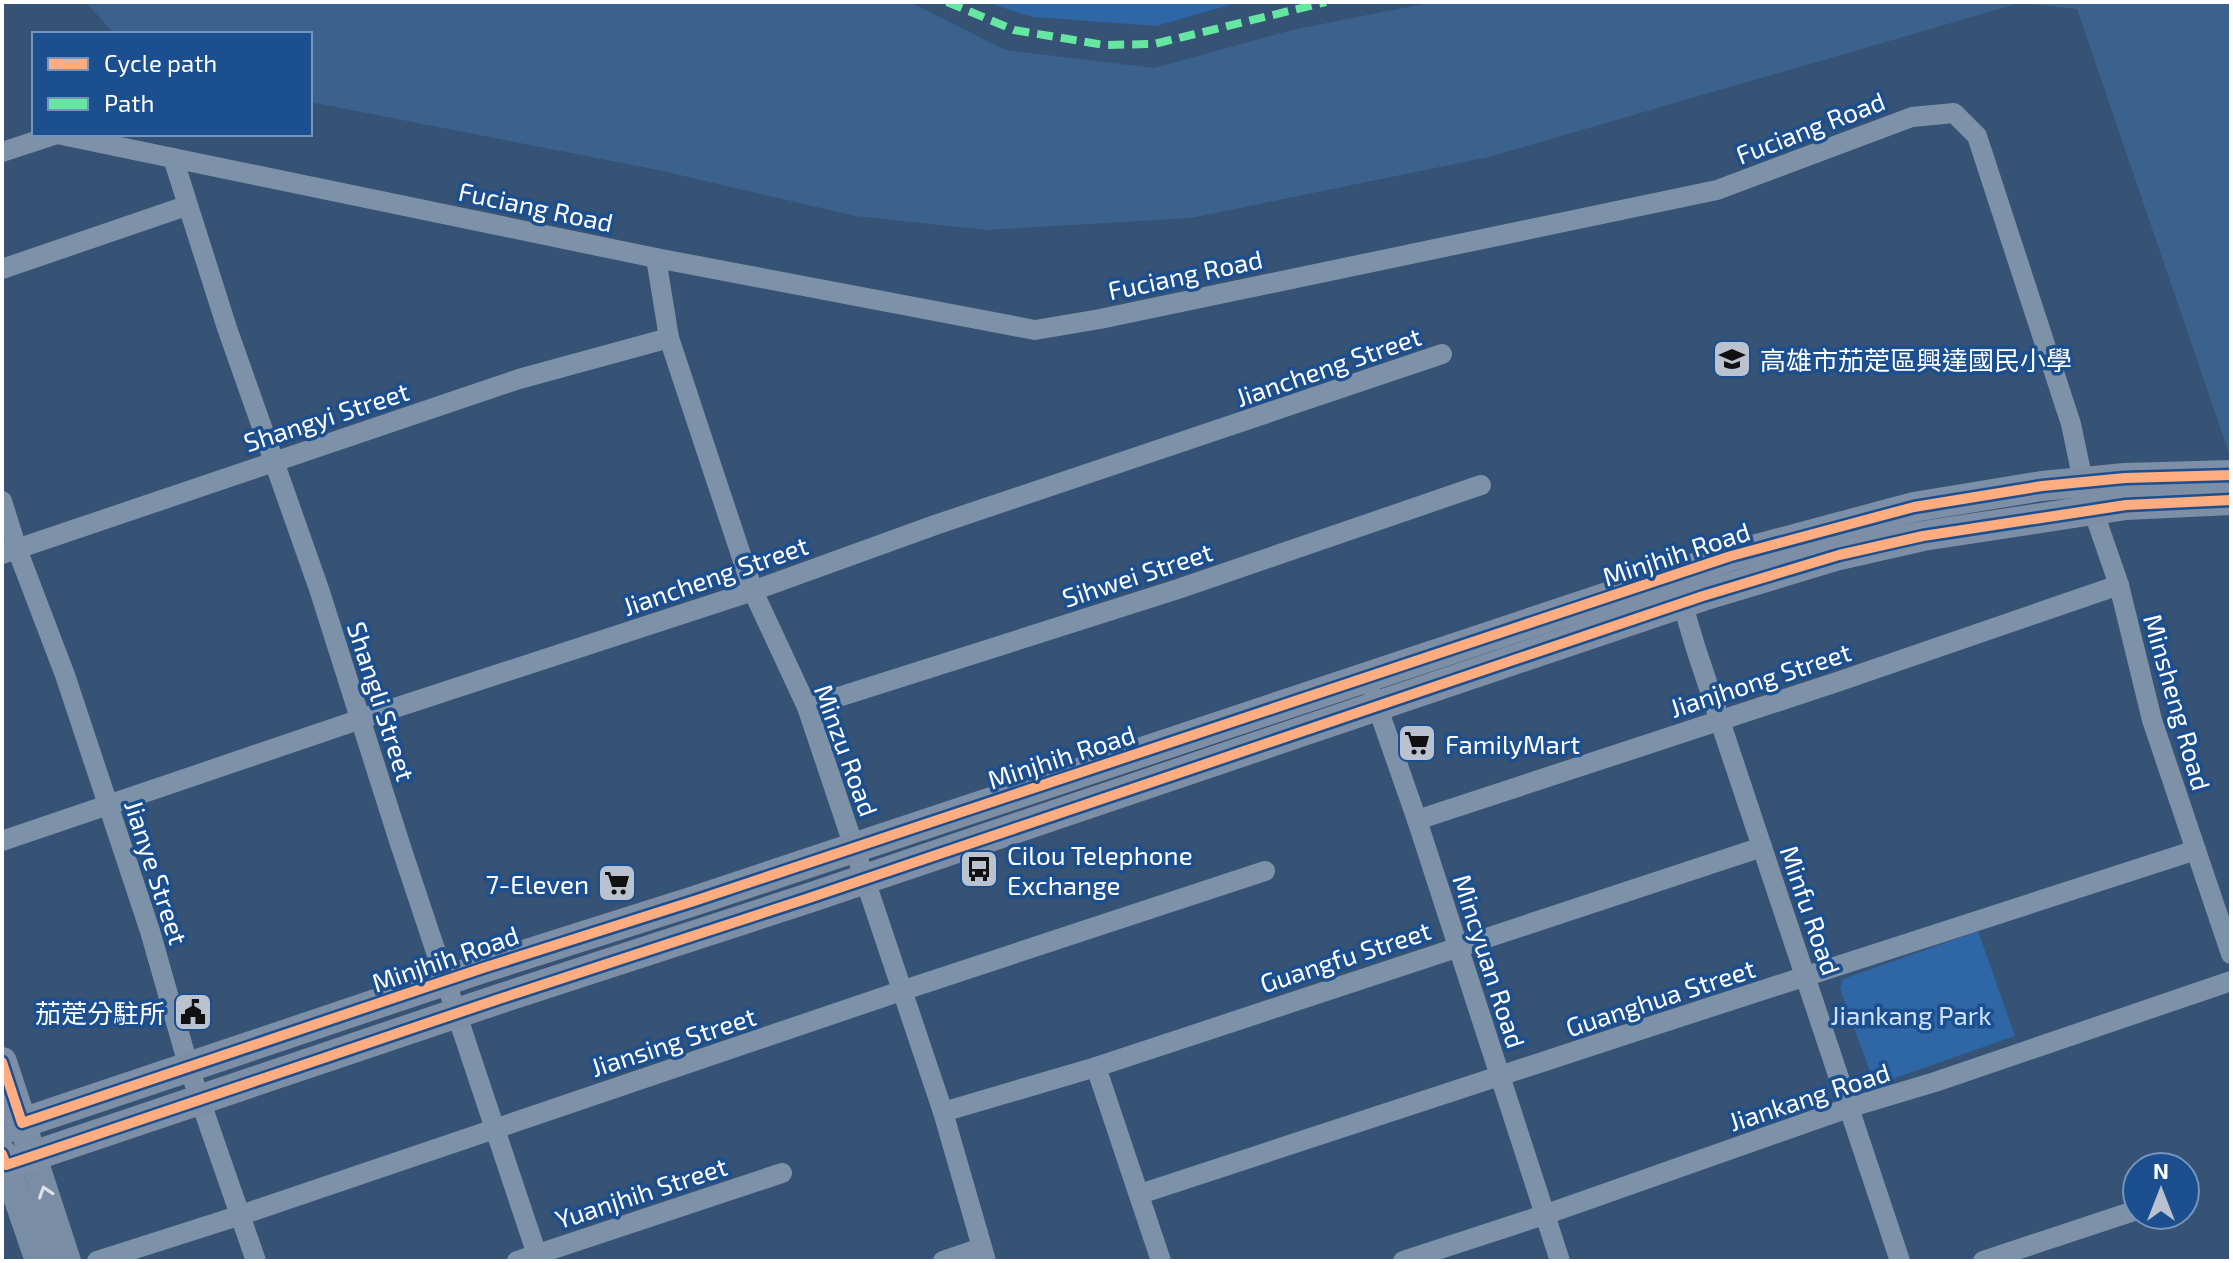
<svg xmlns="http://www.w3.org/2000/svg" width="2233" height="1263" font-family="'Exo 2','Noto Sans TC',sans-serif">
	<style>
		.green { fill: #2f66a5 }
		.water { fill: #3b618d }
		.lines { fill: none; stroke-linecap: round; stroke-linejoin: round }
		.street { stroke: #7d92a8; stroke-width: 20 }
		.secondary { stroke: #798da4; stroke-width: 28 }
		.primary { stroke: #7d8ea7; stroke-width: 30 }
		.quiet { stroke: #66e7a1; stroke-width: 8; stroke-dasharray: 16 8; stroke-linecap: butt }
		.cycleway-casing { stroke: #1b4f8f; stroke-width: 15 }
		.cycleway { stroke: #ffac80; stroke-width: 10 }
		.oneway { stroke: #dee2e8 }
		.labels { text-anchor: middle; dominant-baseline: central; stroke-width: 7; stroke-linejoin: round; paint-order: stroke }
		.street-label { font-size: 26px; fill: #fff; stroke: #1b4f8f }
		.poi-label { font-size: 26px; fill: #fff; stroke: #1b4f8f; text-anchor: start }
		.park-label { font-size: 26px; fill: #cfe3fa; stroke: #1b4f8f }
	</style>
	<rect width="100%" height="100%" fill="#365274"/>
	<g class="green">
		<path d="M 985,2 L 1240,2 L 1156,26 L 1033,17 Z"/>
		<path d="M 1978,931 L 2015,1036 L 1875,1085 L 1840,989 L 1843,979 Z"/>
	</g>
	<path class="water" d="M 85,2 L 910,2 L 1005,50 L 1154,68 L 1292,30 L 1433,2 L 2231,2 L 2231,459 L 2077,9 L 2020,3 L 1489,157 L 1191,218 L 987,230 L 855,216 L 658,170 L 310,102 L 310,34 L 115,34 Z"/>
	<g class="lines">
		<g class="street">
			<path d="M 2,152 L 57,134 L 656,258 L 1035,330 L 1100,319 L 1717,190 L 1912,117 L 1954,113 L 1977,136 L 2071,424 L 2083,481 L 2119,585 L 2152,720 L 2231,954"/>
			<path d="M 173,158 L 227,328 L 319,589 L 400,844 L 539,1261"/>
			<path d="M 656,258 L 669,338 L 753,591 L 807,707 L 943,1112 L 986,1261"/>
			<path d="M 2,269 L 186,206"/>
			<path d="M 2,501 L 17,549 L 65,675 L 150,931 L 189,1068 L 256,1261"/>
			<path d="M 2,554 L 519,379 L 669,338"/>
			<path d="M 1679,592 L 1696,649 L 1900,1261"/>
			<path d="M 1374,697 L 1417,820 L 1560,1261"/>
			<path d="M 807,707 L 1178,589 L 1481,485"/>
			<path d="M 1417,820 L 1837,682 L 2119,585"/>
			<path d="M 2,841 L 361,719 L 753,591 L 935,525 L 1442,354"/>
			<path d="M 1096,1067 L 1161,1261"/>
			<path d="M 943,1112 L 1096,1067 L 1762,847"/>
			<path d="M 1140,1194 C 1492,1079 1843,962 2196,850"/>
			<path d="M 97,1261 L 241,1215 L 901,991 L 1265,871"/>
			<path d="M 517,1261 L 782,1173"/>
			<path d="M 943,1261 L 981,1248"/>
			<path d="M 1403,1261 L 1544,1215 L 1848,1108 L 1935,1082 L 2231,981"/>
			<path d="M 1983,1261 L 2137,1210"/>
		</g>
		<g class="secondary">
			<path d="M 2,1131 L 22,1123 L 67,1261"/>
			<path d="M 6,1165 L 39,1261"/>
		</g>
		<g class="primary">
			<path d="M 2,1062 L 22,1123 L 483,968 L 694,901 L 1731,556 L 1914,507 L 2042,486 L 2125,478 L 2231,475"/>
			<path d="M 2,1154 L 6,1165 L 33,1156 L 499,999 L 809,898 L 1703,596 L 1839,555 L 1923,536 L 2126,505 L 2231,500"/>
		</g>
		<path class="quiet" d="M 947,2 L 1014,30 L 1104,45 L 1154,44 L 1326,2"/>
		<defs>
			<g id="cycleway">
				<path d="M 2,1062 L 22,1123 L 483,968 L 694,901 L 1731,556 L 1914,507 L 2042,486 L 2125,478 L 2231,475"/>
				<path d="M 2,1154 L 6,1165 L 33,1156 L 499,999 L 809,898 L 1703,596 L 1839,555 L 1923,536 L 2126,505 L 2231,500"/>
			</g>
		</defs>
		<use href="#cycleway" class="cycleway-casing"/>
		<use href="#cycleway" class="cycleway"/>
	</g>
	<defs><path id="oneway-chevron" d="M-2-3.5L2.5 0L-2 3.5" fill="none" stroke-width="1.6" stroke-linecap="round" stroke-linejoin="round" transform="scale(2)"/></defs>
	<use class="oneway" href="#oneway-chevron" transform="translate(45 1192) rotate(-108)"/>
	<defs>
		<symbol id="school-square" viewBox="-11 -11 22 22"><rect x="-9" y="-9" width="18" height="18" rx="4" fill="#b9c2ce" stroke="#1b4f8f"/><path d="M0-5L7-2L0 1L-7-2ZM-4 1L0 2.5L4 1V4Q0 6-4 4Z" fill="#111"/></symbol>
		<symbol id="supermarket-square" viewBox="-11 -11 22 22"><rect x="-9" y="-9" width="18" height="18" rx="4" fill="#b9c2ce" stroke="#1b4f8f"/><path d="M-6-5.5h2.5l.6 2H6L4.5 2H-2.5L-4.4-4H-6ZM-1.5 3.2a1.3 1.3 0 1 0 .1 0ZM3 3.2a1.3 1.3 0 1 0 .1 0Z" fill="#111"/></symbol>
		<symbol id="bus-square" viewBox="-11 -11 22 22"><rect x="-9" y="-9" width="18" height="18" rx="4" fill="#b9c2ce" stroke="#1b4f8f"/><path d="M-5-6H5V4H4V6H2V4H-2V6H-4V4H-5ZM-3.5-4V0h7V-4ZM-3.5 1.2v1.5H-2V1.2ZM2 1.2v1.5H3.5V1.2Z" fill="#111"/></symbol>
		<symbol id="civic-square" viewBox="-11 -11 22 22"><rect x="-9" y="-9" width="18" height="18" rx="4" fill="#b9c2ce" stroke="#1b4f8f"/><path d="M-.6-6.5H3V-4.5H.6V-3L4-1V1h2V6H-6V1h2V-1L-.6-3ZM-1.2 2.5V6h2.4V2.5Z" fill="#111"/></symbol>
	</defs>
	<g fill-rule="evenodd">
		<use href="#school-square" x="1710" y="337" width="44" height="44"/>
		<use href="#supermarket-square" x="1395" y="721" width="44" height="44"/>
		<use href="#bus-square" x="957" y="847" width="44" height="44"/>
		<use href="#supermarket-square" x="595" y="861" width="44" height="44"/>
		<use href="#civic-square" x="171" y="990" width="44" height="44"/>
	</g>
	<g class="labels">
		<g class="street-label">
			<text transform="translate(1810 127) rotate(-21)">Fuciang Road</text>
			<text transform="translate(536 206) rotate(12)">Fuciang Road</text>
			<text transform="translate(1185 274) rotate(-12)">Fuciang Road</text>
			<text transform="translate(1328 366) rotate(-19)">Jiancheng Street</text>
			<text transform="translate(326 416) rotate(-18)">Shangyi Street</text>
			<text transform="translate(1676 553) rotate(-18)">Minjhih Road</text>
			<text transform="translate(1137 574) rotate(-18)">Sihwei Street</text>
			<text transform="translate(715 575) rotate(-19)">Jiancheng Street</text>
			<text transform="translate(1760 679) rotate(-18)">Jianjhong Street</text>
			<text transform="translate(382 701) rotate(72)">Shangli Street</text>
			<text transform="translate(2178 702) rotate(74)">Minsheng Road</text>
			<text transform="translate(847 750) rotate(70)">Minzu Road</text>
			<text transform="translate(1061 756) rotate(-18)">Minjhih Road</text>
			<text transform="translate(157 872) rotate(72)">Jianye Street</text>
			<text transform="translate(1811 910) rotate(71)">Minfu Road</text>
			<text transform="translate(1345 956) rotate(-18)">Guangfu Street</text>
			<text transform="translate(445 958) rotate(-19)">Minjhih Road</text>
			<text transform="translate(1490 961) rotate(72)">Mincyuan Road</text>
			<text transform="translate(1660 997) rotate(-18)">Guanghua Street</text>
			<text transform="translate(673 1041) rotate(-18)">Jiansing Street</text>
			<text transform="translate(1809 1096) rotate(-18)">Jiankang Road</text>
			<text transform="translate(641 1192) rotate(-18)">Yuanjhih Street</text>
		</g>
		<g class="poi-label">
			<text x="1760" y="359">高雄市茄萣區興達國民小學</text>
			<text x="1445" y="743">FamilyMart</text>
			<text x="1007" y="854">Cilou Telephone<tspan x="1007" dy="30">Exchange</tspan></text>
			<text x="589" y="883" text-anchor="end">7-Eleven</text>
			<text x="165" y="1012" text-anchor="end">茄萣分駐所</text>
		</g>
		<g class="park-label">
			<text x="1911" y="1014">Jiankang Park</text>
		</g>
	</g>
	<rect width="2233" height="1263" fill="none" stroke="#ffffff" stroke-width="8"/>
	<rect x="32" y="32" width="280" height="104" fill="#1b4f8f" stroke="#7695bc" stroke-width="2"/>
	<rect x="48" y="58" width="40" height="12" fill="#ffac80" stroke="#7695bc" stroke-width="2"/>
	<text x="104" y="72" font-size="24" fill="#ffffff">Cycle path</text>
	<rect x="48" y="98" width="40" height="12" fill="#66e7a1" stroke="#7695bc" stroke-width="2"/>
	<text x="104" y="112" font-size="24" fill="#ffffff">Path</text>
	<g transform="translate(2161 1191)"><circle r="38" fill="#1b4f8f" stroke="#7695bc" stroke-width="2"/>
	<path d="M0-6L14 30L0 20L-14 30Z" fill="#b9c2ce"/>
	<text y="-12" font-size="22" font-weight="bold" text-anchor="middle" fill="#ffffff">N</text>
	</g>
</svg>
